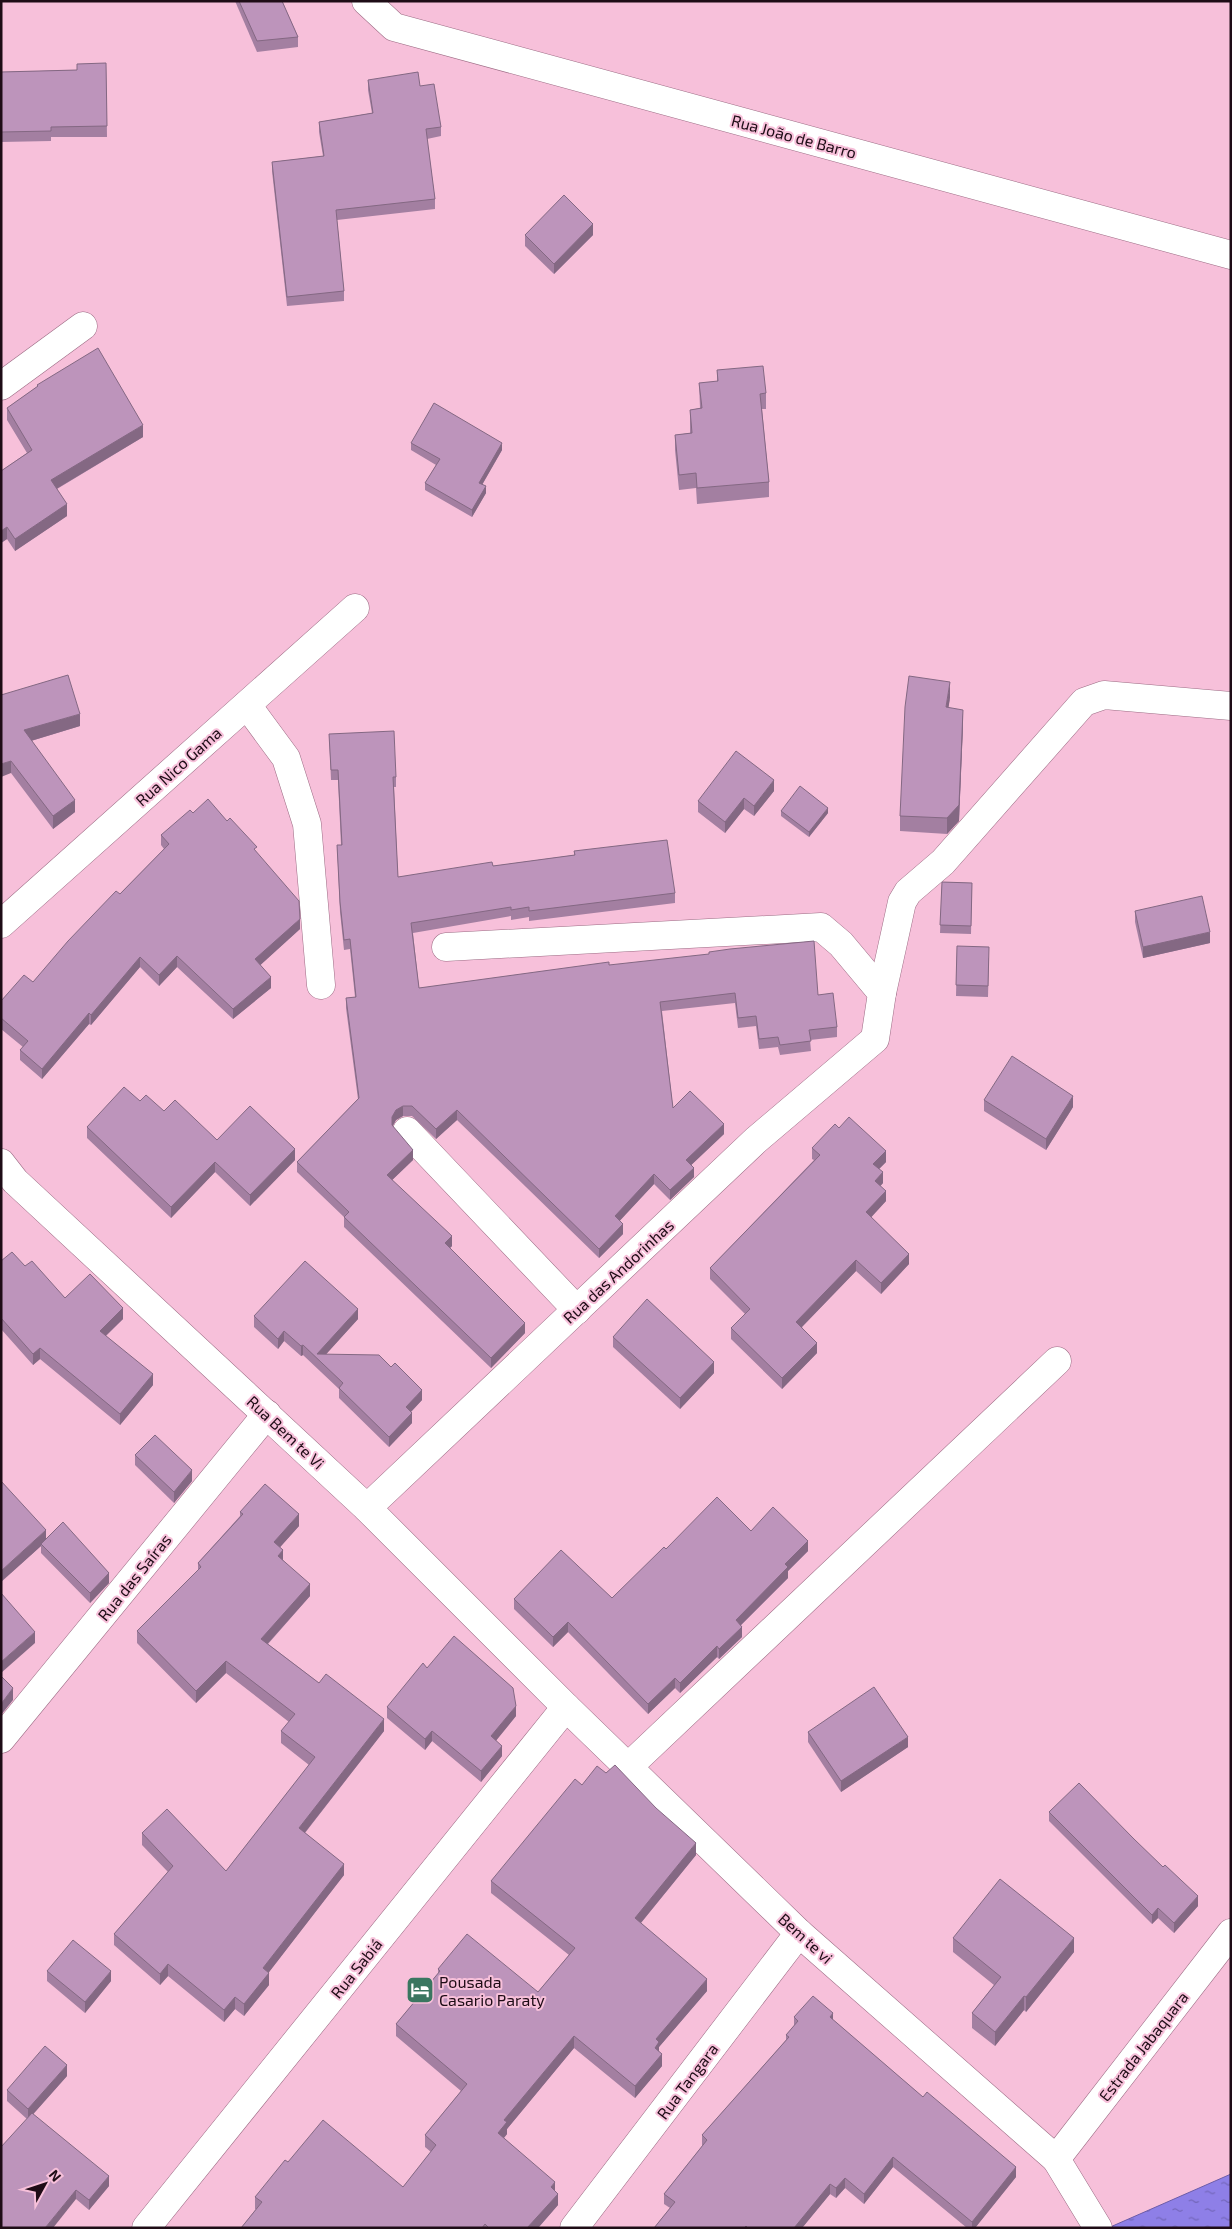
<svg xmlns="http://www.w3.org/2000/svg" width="1232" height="2229" font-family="'Exo 2',sans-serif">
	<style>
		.water { fill: url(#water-ripples); stroke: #6c5ca8 }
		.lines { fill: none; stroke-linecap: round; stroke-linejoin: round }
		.minor-casing { stroke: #9c6b84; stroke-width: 29 }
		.tertiary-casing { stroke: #9c6b84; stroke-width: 29 }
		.minor { stroke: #fff; stroke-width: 28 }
		.tertiary { stroke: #fff; stroke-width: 28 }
		.wall { fill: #a37fa1 }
		.shaded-wall { fill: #846883 }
		.building { fill: #bd94bb; stroke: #846883 }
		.labels { text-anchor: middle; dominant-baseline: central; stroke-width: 4; stroke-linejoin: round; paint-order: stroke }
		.street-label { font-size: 16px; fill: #1e0c16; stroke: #f7c0da }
		.poi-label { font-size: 16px; fill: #1e0c16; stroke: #f7c0da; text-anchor: start }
	</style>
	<defs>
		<pattern id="water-ripples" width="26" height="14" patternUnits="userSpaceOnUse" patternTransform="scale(1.25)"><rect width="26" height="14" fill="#8e7fe7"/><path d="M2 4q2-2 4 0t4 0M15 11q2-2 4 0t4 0" fill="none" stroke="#7366ba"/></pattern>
	</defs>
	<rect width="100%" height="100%" fill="#f7c0da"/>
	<path class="water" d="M 1231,2174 L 1231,2228 L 1108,2228 Z"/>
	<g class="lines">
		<defs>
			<g id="minor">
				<path d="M 366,1 L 394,27 L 1231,255"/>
				<path d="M 1,386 L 83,326"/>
				<path d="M 247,705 L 286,758 L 307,824 L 321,985"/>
				<path d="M 1,924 L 355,608"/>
				<path d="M 882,993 L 902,902 L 908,892 L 943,862 L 1084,702 L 1104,695 L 1231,706"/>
				<path d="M 407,1131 L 577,1310"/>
				<path d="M 1,1163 L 15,1181 L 367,1508 L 566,1707 L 799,1933 L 1056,2159"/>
				<path d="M 367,1508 L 756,1140 L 875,1039 L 882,993 L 841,944 L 821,927 L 446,947"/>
				<path d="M 1,1739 L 267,1414"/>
				<path d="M 628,1767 L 1057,1361"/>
				<path d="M 146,2228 L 566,1707"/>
				<path d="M 574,2228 L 799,1933"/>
			</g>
			<path id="tertiary" d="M 1098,2228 L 1056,2159 L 1231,1933"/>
		</defs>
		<use href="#minor" class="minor-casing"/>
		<use href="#tertiary" class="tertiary-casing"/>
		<use href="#minor" class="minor"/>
		<use href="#tertiary" class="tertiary"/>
	</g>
	<g class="wall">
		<path d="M 235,1 L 282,1 L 298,37 L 298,47 L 257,52 Z"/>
		<path d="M 106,63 L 107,137 L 51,137 L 51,141 L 1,142 L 1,72 L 77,70 Z"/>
		<path d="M 368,80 L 420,86 L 441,127 L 441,136 L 427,139 L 435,199 L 435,209 L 337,220 L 344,291 L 344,301 L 287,306 L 272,171 L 272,162 L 323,156 L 319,132 L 319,122 L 372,113 L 368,90 Z"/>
		<path d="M 525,235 L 593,235 L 554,274 L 525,246 Z"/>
		<path d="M 717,370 L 766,393 L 766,409 L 762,409 L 769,482 L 769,497 L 697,504 L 696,488 L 679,490 L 675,450 L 675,435 L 690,433 L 690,410 L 700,408 L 699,383 L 717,382 Z"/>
		<path d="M 37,385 L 143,437 L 57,489 L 67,516 L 15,551 L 7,539 L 1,543 L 1,471 L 27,453 L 7,420 L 7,408 L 37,387 Z"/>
		<path d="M 411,443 L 502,450 L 482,485 L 486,493 L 472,517 L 425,490 L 425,483 L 436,465 L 411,450 Z"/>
		<path d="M 1,695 L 80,726 L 31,741 L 75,812 L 53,829 L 11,773 Z"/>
		<path d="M 950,698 L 948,708 L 963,725 L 959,821 L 947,834 L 900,831 L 900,816 Z"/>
		<path d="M 329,734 L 396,777 L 396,787 L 394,787 L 398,877 L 493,866 L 574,855 L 574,851 L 675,893 L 675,903 L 529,921 L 529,917 L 511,920 L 511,916 L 413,933 L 419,988 L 609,965 L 818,995 L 837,1027 L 837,1037 L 810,1040 L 811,1051 L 780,1055 L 778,1047 L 759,1049 L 756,1026 L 738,1028 L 735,1003 L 662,1011 L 673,1108 L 724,1134 L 691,1165 L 694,1177 L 670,1200 L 654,1184 L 619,1221 L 623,1234 L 599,1258 L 457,1120 L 436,1139 L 412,1116 L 403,1116 L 396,1120 L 393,1126 L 413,1160 L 392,1180 L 452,1246 L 450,1248 L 525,1333 L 491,1368 L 344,1227 L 344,1217 L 297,1172 L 297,1162 L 358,1099 L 346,1008 L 346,998 L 355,997 L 350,949 L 344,950 L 340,912 L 337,845 L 341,845 L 338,780 L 331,780 Z"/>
		<path d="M 774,791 L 754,816 L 744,809 L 725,833 L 698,812 L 698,801 Z"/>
		<path d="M 781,811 L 828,813 L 809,837 L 781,816 Z"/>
		<path d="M 193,813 L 227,821 L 257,853 L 300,929 L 260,965 L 271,988 L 233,1019 L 177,967 L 159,986 L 140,967 L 91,1025 L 89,1024 L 42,1079 L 20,1060 L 20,1050 L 23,1047 L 1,1029 L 1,1001 L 33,982 L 164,849 L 161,845 L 161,835 Z"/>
		<path d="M 942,882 L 972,883 L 971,934 L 940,933 Z"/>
		<path d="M 1135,911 L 1210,943 L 1143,958 L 1135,922 Z"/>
		<path d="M 957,946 L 989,958 L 988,997 L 956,996 Z"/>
		<path d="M 984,1100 L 1073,1107 L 1046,1150 L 984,1111 Z"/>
		<path d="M 140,1101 L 164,1111 L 217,1140 L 295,1160 L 250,1206 L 215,1172 L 171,1218 L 87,1138 L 87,1127 Z"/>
		<path d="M 839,1128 L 886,1162 L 879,1169 L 883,1183 L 880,1186 L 886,1201 L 871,1217 L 909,1264 L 881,1294 L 856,1271 L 802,1327 L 817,1353 L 782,1389 L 731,1339 L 731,1328 L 745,1314 L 710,1279 L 710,1268 L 814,1160 L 812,1159 L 812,1148 Z"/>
		<path d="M 1,1261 L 25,1266 L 65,1298 L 123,1319 L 106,1336 L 153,1385 L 120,1425 L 40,1359 L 33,1365 L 1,1329 Z"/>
		<path d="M 254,1316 L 358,1319 L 326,1354 L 422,1400 L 411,1412 L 412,1423 L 389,1447 L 339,1398 L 339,1389 L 303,1355 L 301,1356 L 284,1341 L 278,1349 L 254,1327 Z"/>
		<path d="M 613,1337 L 714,1373 L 680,1409 L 613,1347 Z"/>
		<path d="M 135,1455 L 192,1481 L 174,1503 L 135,1465 Z"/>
		<path d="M 240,1512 L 299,1526 L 280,1547 L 283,1560 L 310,1596 L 268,1644 L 319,1683 L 384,1731 L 305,1833 L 344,1875 L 268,1973 L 269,1985 L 244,2016 L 235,2009 L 224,2022 L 168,1976 L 160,1985 L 114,1945 L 114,1934 L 168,1872 L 142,1845 L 142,1833 L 226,1871 L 309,1765 L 281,1743 L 281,1731 L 289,1722 L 226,1673 L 196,1703 L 137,1643 L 137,1631 L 198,1570 L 198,1563 L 240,1516 Z"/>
		<path d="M 751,1531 L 808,1551 L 788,1571 L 788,1578 L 741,1625 L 742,1637 L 719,1659 L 717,1657 L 680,1693 L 675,1688 L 648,1714 L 568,1632 L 553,1647 L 514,1609 L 514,1599 L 612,1598 L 666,1549 Z"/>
		<path d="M 46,1539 L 109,1583 L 90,1603 L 41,1553 L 41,1546 L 1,1582 Z"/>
		<path d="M 427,1668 L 516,1716 L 496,1740 L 502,1756 L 481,1782 L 432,1741 L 425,1750 L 387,1718 L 387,1707 Z"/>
		<path d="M 808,1732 L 908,1747 L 841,1792 L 808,1742 Z"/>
		<path d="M 582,1785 L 696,1855 L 641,1923 L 707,1991 L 659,2047 L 659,2051 L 662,2066 L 635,2098 L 574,2048 L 507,2129 L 507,2134 L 504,2138 L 555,2191 L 558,2205 L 538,2228 L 241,2228 L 256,2209 L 255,2209 L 255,2197 L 288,2162 L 403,2187 L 431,2152 L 425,2147 L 425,2135 L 461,2091 L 396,2036 L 396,2024 L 438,1974 L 438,1969 L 538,1992 L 569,1955 L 491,1893 L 491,1881 Z"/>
		<path d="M 1049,1812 L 1198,1906 L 1174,1933 L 1158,1918 L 1152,1924 L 1049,1821 Z"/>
		<path d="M 953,1938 L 1074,1952 L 1026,2012 L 1024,2010 L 995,2046 L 972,2028 L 972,2013 L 994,1985 L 953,1952 Z"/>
		<path d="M 47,1971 L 111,1981 L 85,2013 L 47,1981 Z"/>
		<path d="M 794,2017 L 833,2020 L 1016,2177 L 975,2228 L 967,2228 L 893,2167 L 864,2204 L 845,2188 L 836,2198 L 830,2194 L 802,2228 L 654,2228 L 670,2208 L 664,2204 L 664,2194 L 703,2145 L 702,2145 L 702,2135 L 786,2040 L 786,2035 L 794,2026 Z"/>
		<path d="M 67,2076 L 33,2114 L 109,2186 L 89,2210 L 76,2199 L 27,2119 L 7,2101 L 7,2090 Z"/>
	</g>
	<g class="shaded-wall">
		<path d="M 593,224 L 593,235 L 554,274 L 554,264 Z"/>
		<path d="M 143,425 L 143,437 L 51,492 L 51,480 Z"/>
		<path d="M 502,443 L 502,450 L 479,490 L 479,483 Z"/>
		<path d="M 486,486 L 486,493 L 472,517 L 472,510 Z"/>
		<path d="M 67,504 L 67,516 L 15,551 L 15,539 Z"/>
		<path d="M 7,527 L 7,539 L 1,543 L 1,531 Z"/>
		<path d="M 950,682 L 950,698 L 946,723 L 946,707 Z"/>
		<path d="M 963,710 L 963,725 L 959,821 L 947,834 L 947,818 Z"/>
		<path d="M 80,714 L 80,726 L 24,743 L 24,730 Z"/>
		<path d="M 11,761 L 11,773 L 1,777 L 1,764 Z"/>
		<path d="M 774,780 L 774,791 L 754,816 L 754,806 Z"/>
		<path d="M 744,798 L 744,809 L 725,833 L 725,822 Z"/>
		<path d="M 75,800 L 75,812 L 53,829 L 53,816 Z"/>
		<path d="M 828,808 L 828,813 L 809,837 L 809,832 Z"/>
		<path d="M 300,919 L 300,929 L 255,970 L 255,959 Z"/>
		<path d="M 1210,932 L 1210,943 L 1143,958 L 1143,947 Z"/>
		<path d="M 177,956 L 177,967 L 159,986 L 159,975 Z"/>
		<path d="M 140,957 L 140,967 L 91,1025 L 91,1015 Z"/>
		<path d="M 271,977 L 271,988 L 233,1019 L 233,1009 Z"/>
		<path d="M 89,1013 L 89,1024 L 42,1079 L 42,1069 Z"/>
		<path d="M 1073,1096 L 1073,1107 L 1046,1150 L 1046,1139 Z"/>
		<path d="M 403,1106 L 403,1116 L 396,1120 L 392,1127 L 392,1117 L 396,1110 Z"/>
		<path d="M 457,1110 L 457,1120 L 436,1139 L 436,1129 Z"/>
		<path d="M 724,1124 L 724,1134 L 686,1170 L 686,1160 Z"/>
		<path d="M 295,1149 L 295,1160 L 250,1206 L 250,1195 Z"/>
		<path d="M 413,1150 L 413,1160 L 387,1185 L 387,1175 Z"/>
		<path d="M 886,1151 L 886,1162 L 873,1175 L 873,1164 Z"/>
		<path d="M 215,1162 L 215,1172 L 171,1218 L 171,1207 Z"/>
		<path d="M 694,1168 L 694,1177 L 670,1200 L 670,1190 Z"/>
		<path d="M 883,1172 L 883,1183 L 875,1192 L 875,1181 Z"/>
		<path d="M 654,1174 L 654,1184 L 615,1226 L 615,1216 Z"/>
		<path d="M 886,1191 L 886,1201 L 866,1223 L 866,1212 Z"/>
		<path d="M 623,1224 L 623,1234 L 599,1258 L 599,1249 Z"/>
		<path d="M 452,1236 L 452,1246 L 445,1253 L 445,1243 Z"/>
		<path d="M 909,1254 L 909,1264 L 881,1294 L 881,1283 Z"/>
		<path d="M 856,1260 L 856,1271 L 796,1333 L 796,1322 Z"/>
		<path d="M 123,1308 L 123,1319 L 100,1341 L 100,1331 Z"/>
		<path d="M 358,1309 L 358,1319 L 320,1361 L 317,1354 Z"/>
		<path d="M 525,1323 L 525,1333 L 491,1368 L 491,1358 Z"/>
		<path d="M 284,1331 L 284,1341 L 278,1349 L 278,1339 Z"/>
		<path d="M 817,1343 L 817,1353 L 782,1389 L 782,1378 Z"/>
		<path d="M 303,1345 L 303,1355 L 301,1356 L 301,1346 Z"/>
		<path d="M 40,1348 L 40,1359 L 33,1365 L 33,1354 Z"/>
		<path d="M 714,1362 L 714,1373 L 680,1409 L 680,1398 Z"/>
		<path d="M 153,1374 L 153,1385 L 120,1425 L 120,1414 Z"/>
		<path d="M 422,1390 L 422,1400 L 406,1417 L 406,1407 Z"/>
		<path d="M 412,1413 L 412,1423 L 389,1447 L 389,1437 Z"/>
		<path d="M 192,1470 L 192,1481 L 174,1503 L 174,1492 Z"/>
		<path d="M 299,1514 L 299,1526 L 274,1554 L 274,1542 Z"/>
		<path d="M 46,1530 L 46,1541 L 41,1544 L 41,1546 L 1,1582 L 1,1571 Z"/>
		<path d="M 808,1541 L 808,1551 L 788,1571 L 788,1578 L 736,1630 L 736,1620 L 785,1564 Z"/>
		<path d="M 283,1550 L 283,1561 L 278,1556 Z"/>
		<path d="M 109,1573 L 109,1583 L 90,1603 L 90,1593 Z"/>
		<path d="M 310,1584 L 310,1596 L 261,1651 L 261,1639 Z"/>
		<path d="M 568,1622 L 568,1632 L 553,1647 L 553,1637 Z"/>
		<path d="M 742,1627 L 742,1637 L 719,1659 L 719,1649 Z"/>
		<path d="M 35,1632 L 35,1643 L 1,1673 L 1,1662 Z"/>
		<path d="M 717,1646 L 717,1657 L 680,1693 L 680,1683 Z"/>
		<path d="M 226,1661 L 226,1673 L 196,1703 L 196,1691 Z"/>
		<path d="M 675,1678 L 675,1688 L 648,1714 L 648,1704 Z"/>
		<path d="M 13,1688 L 13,1700 L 1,1715 L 1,1704 Z"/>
		<path d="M 516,1706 L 516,1716 L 491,1747 L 491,1736 Z"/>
		<path d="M 384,1719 L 384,1731 L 299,1840 L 299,1828 Z"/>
		<path d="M 432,1731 L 432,1741 L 425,1750 L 425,1739 Z"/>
		<path d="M 908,1737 L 908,1747 L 841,1792 L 841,1781 Z"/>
		<path d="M 502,1746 L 502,1756 L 481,1782 L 481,1771 Z"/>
		<path d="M 696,1843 L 696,1855 L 635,1930 L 635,1918 Z"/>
		<path d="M 344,1864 L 344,1875 L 263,1980 L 263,1968 Z"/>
		<path d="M 1198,1896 L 1198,1906 L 1174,1933 L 1174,1923 Z"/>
		<path d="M 1158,1908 L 1158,1918 L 1152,1924 L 1152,1915 Z"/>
		<path d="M 1074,1938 L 1074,1952 L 1026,2012 L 1026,1997 Z"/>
		<path d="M 168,1964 L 168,1976 L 160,1985 L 160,1974 Z"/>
		<path d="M 111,1971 L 111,1981 L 85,2013 L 85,2002 Z"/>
		<path d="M 269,1973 L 269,1985 L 244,2016 L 244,2004 Z"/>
		<path d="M 707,1979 L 707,1991 L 659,2047 L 659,2054 L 655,2048 L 656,2039 Z"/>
		<path d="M 1024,1996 L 1024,2010 L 995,2046 L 995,2032 Z"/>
		<path d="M 235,1997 L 235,2009 L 224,2022 L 224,2010 Z"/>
		<path d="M 833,2013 L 833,2023 L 830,2017 Z"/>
		<path d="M 574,2036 L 574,2048 L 507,2129 L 507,2134 L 498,2145 L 498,2133 L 504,2120 Z"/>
		<path d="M 662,2054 L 662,2066 L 635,2098 L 635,2086 Z"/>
		<path d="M 67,2065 L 67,2076 L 28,2120 L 28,2109 Z"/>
		<path d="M 893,2157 L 893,2167 L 864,2204 L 864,2194 Z"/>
		<path d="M 1016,2167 L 1016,2177 L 975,2228 L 972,2228 L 972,2222 Z"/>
		<path d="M 109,2176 L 109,2186 L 89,2210 L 89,2200 Z"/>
		<path d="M 845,2178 L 845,2188 L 836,2198 L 836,2188 Z"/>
		<path d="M 555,2182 L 555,2194 L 551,2187 Z"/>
		<path d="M 830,2184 L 830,2194 L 802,2228 L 794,2228 Z"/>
		<path d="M 76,2190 L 76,2199 L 53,2228 L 45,2228 Z"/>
		<path d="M 558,2194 L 558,2205 L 538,2228 L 527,2228 Z"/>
	</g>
	<g class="building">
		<path d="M 239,1 L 282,1 L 298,37 L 257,41 Z"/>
		<path d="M 106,63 L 107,126 L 51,127 L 51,131 L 1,132 L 1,72 L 77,70 L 77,64 Z"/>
		<path d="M 418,72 L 420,86 L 434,84 L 441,127 L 426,129 L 435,199 L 336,210 L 344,291 L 287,297 L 272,162 L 324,156 L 319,122 L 373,113 L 368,80 Z"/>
		<path d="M 564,195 L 593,224 L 554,264 L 525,235 Z"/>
		<path d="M 98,348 L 143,425 L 51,480 L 67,504 L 15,539 L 7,527 L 1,531 L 1,471 L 32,450 L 7,408 L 38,386 L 37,385 Z"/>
		<path d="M 763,366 L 766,393 L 760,394 L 769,482 L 697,488 L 696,473 L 679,475 L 675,435 L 692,433 L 690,410 L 702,408 L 699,383 L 718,381 L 717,370 Z"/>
		<path d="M 434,403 L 502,443 L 479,483 L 486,486 L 472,510 L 425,483 L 440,459 L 411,443 Z"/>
		<path d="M 68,675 L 80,714 L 24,730 L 75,800 L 53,816 L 11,761 L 1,764 L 1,695 Z"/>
		<path d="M 909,676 L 950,682 L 946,707 L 963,710 L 959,805 L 947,818 L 900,816 L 905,707 Z"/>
		<path d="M 394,731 L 396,777 L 393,777 L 398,877 L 492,862 L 493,866 L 575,855 L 574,851 L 667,840 L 675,893 L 529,911 L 529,907 L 511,910 L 511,907 L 411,923 L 419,988 L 609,962 L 609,965 L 709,954 L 709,952 L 730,949 L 814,941 L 818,995 L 833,993 L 837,1027 L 809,1030 L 811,1041 L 780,1045 L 778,1037 L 759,1039 L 756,1016 L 738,1018 L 735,993 L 660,1002 L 673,1108 L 690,1091 L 724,1124 L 686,1160 L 694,1168 L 670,1190 L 654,1174 L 615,1216 L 623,1224 L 599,1249 L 457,1110 L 436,1129 L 412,1106 L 403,1106 L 396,1110 L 392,1117 L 392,1125 L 413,1150 L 387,1175 L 452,1236 L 445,1243 L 525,1323 L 491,1358 L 344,1217 L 349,1212 L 297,1162 L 359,1098 L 346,998 L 356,997 L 350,939 L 344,940 L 340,902 L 337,845 L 342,845 L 338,770 L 331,770 L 329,734 Z"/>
		<path d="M 736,751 L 774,780 L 754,806 L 744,798 L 725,822 L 698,801 Z"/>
		<path d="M 800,786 L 828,808 L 809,832 L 781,811 Z"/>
		<path d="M 208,799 L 227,821 L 230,818 L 257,847 L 254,849 L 299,901 L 300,919 L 255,959 L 271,977 L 233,1009 L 177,956 L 159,975 L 140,957 L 91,1015 L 89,1013 L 42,1069 L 20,1050 L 28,1041 L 1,1018 L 1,1001 L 24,975 L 33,982 L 68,941 L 116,891 L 120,894 L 169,844 L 161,835 L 190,810 L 193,813 Z"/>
		<path d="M 942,882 L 972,883 L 971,926 L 940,925 Z"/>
		<path d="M 1202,896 L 1210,932 L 1143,947 L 1135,911 Z"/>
		<path d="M 957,946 L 989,947 L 988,986 L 956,985 Z"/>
		<path d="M 1012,1056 L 1073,1096 L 1046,1139 L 984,1100 Z"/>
		<path d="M 124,1087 L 140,1101 L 146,1095 L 164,1111 L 175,1100 L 217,1140 L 250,1106 L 295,1149 L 250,1195 L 215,1162 L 171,1207 L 87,1127 Z"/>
		<path d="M 849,1117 L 886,1151 L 873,1164 L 883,1172 L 875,1181 L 886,1191 L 866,1212 L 909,1254 L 881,1283 L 856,1260 L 796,1322 L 817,1343 L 782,1378 L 731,1328 L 750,1309 L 710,1268 L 820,1155 L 812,1148 L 835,1124 L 839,1128 Z"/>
		<path d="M 12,1252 L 25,1266 L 32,1261 L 65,1298 L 90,1274 L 123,1308 L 100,1331 L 153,1374 L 120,1414 L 40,1348 L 33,1354 L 1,1318 L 1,1261 Z"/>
		<path d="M 305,1261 L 358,1309 L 317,1354 L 379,1355 L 391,1367 L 395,1363 L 422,1390 L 406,1407 L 412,1413 L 389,1437 L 339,1388 L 343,1383 L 303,1345 L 301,1346 L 284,1331 L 278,1339 L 254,1316 Z"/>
		<path d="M 647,1299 L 714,1362 L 680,1398 L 613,1337 Z"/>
		<path d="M 155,1435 L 192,1470 L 174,1492 L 135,1455 Z"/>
		<path d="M 1,1481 L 46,1530 L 1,1571 Z"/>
		<path d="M 265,1484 L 299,1514 L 274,1542 L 283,1550 L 278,1556 L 310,1584 L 261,1639 L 319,1683 L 326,1674 L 384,1719 L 299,1828 L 344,1864 L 263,1968 L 269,1973 L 244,2004 L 235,1997 L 224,2010 L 168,1964 L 160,1974 L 114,1934 L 173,1866 L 142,1833 L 167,1809 L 226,1871 L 315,1757 L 281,1731 L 295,1714 L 226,1661 L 196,1691 L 137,1631 L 201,1567 L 198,1563 L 243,1514 L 240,1512 Z"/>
		<path d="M 717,1497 L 751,1531 L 773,1507 L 808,1541 L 785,1564 L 788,1567 L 736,1620 L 742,1627 L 719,1649 L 717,1646 L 680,1683 L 675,1678 L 648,1704 L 568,1622 L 553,1637 L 514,1599 L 561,1550 L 612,1598 L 664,1547 L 666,1549 Z"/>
		<path d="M 63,1522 L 109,1573 L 90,1593 L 41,1544 Z"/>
		<path d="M 1,1593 L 35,1632 L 1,1662 Z"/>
		<path d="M 454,1636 L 513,1688 L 516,1706 L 491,1736 L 502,1746 L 481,1771 L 432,1731 L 425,1739 L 387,1707 L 423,1663 L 427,1668 Z"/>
		<path d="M 1,1676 L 13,1688 L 1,1704 Z"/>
		<path d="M 874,1687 L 908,1737 L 841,1781 L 808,1732 Z"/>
		<path d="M 615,1765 L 656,1808 L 696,1843 L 635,1918 L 707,1979 L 656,2039 L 659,2042 L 655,2048 L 662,2054 L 635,2086 L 574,2036 L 504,2120 L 507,2122 L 498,2133 L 555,2182 L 551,2187 L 558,2194 L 527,2228 L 489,2228 L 485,2224 L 482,2228 L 241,2228 L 262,2202 L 255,2197 L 285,2160 L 288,2162 L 323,2120 L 403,2187 L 436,2145 L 425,2135 L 467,2084 L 396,2024 L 440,1971 L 438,1969 L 467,1934 L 538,1992 L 575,1948 L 491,1881 L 575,1779 L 582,1785 L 597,1766 L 606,1773 Z"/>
		<path d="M 1079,1783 L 1134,1839 L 1163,1867 L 1165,1865 L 1198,1896 L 1174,1923 L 1158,1908 L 1152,1915 L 1049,1812 Z"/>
		<path d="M 1000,1879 L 1074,1938 L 1026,1997 L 1024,1996 L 995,2032 L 972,2013 L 1001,1977 L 953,1938 Z"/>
		<path d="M 73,1940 L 111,1971 L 85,2002 L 47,1971 Z"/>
		<path d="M 813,1996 L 833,2013 L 830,2017 L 923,2097 L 927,2092 L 1016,2167 L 972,2222 L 893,2157 L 864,2194 L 845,2178 L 836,2188 L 830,2184 L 794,2228 L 748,2228 L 746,2226 L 744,2228 L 654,2228 L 675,2202 L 664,2194 L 707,2140 L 702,2135 L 789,2037 L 786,2035 L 798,2021 L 794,2017 Z"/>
		<path d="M 45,2046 L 67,2065 L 28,2109 L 7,2090 Z"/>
		<path d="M 32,2113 L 109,2176 L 89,2200 L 76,2190 L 45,2228 L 1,2228 L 1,2147 Z"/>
	</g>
	<defs>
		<symbol id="hotel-square" viewBox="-11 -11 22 22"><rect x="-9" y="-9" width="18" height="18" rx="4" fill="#3a7660" stroke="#f7c0da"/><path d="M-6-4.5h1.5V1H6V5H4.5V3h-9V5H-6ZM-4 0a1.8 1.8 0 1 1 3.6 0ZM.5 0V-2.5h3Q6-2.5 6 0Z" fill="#fff"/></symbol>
	</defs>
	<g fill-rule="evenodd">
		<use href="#hotel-square" x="404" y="1974" width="32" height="32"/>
	</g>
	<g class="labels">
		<g class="street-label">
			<text transform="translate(794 136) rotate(15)">Rua João de Barro</text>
			<text transform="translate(178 766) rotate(-42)">Rua Nico Gama</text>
			<text transform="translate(618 1271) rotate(-43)">Rua das Andorinhas</text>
			<text transform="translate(286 1432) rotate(43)">Rua Bem te Vi</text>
			<text transform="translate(134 1577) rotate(-51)">Rua das Saíras</text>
			<text transform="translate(806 1938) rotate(42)">Bem te vi</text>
			<text transform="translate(356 1968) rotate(-51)">Rua Sabiá</text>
			<text transform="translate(1143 2046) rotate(-52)">Estrada Jabaquara</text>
			<text transform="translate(687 2081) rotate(-53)">Rua Tangara</text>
		</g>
		<g class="poi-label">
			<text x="439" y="1981">Pousada<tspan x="439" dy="18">Casario Paraty</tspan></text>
		</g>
	</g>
	<rect width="1232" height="2229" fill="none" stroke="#1e0c16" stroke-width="5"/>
	<g transform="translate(45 2184) rotate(50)" stroke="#f7c0da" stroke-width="4" paint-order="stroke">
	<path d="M0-4L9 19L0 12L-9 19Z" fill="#1e0c16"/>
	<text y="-8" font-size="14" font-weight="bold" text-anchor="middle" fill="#1e0c16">N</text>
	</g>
</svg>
